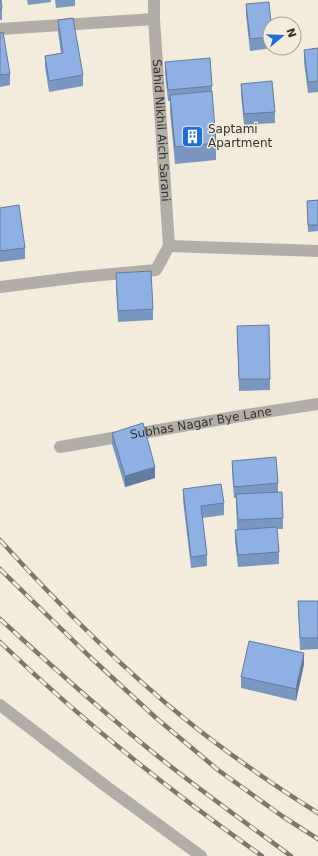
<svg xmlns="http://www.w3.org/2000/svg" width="318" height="856" font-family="'DejaVu Sans',sans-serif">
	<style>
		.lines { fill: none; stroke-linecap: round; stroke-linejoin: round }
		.street { stroke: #b2aea7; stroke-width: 12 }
		.rail-casing { stroke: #7d786e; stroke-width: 4.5 }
		.rail { stroke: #f3ebdb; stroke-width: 3; stroke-dasharray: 9; stroke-linecap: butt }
		.wall { fill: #7a97c2 }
		.shaded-wall { fill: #637b9e }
		.building { fill: #8eb0e2; stroke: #637b9e }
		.labels { text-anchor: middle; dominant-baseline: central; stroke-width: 3; stroke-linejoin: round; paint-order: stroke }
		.poi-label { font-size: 12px; fill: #34312b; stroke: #f3ebdb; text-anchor: start }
		.street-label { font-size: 12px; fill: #34312b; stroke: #f3ebdb }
	</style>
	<rect width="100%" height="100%" fill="#f3ebdb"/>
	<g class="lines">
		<g class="street">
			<path d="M 154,19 L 154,0"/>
			<path id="s1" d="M 0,29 L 154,19 L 169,246 L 318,251"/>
			<path d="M 0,287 L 80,277 L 156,270 L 169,246"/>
			<path id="s2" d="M 60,447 L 246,415 L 318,404"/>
			<path d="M 0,705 L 107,787 L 201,856"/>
		</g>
		<defs>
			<g id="rail">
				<path d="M 0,540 C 58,604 118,665 185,719 C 227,753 272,784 318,813"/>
				<path d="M 0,569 L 89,656 L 155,717 L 218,770 L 282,816 L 318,839"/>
				<path d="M 0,619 C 47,662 94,704 144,745 C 191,784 242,820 291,856"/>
				<path d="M 0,642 C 81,720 170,791 262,856"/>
			</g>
		</defs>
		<use href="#rail" class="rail-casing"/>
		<use href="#rail" class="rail"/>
	</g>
	<g class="wall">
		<path d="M 0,0 L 2,8 L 2,20 L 0,20 Z"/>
		<path d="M 27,0 L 51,0 L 51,2 L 28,5 Z"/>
		<path d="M 55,0 L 75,0 L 75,6 L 56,8 Z"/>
		<path d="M 246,4 L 270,24 L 270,48 L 272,48 L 250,51 L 246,15 Z"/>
		<path d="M 58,20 L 83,75 L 83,86 L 49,92 L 45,67 L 45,56 L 61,53 L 58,32 Z"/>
		<path d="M 0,33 L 10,74 L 10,85 L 0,87 Z"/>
		<path d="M 318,48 L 318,92 L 308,93 L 304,62 L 304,50 Z"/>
		<path d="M 165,62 L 212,86 L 212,96 L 216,143 L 216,160 L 175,164 L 170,112 L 170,101 L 168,101 L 165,74 Z"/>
		<path d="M 241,84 L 275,112 L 275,123 L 244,125 L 241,95 Z"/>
		<path d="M 318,200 L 318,231 L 308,232 L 307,201 Z"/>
		<path d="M 0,208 L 25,248 L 25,259 L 0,262 Z"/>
		<path d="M 116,273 L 153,309 L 153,320 L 118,322 L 116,284 Z"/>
		<path d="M 237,326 L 270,379 L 270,390 L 239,391 Z"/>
		<path d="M 112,433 L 155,478 L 125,487 L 112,444 Z"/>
		<path d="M 232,461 L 278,483 L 278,492 L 283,518 L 283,529 L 277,529 L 279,552 L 279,564 L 238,567 L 235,542 L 235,530 L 237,530 L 236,498 L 234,498 L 232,472 Z"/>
		<path d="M 183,489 L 224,503 L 224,515 L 202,518 L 207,555 L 207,566 L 191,568 L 183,500 Z"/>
		<path d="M 298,601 L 318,601 L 318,649 L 300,650 Z"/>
		<path d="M 304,664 L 296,701 L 241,688 L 241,677 Z"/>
	</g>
	<g class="shaded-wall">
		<path d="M 155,467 L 155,478 L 125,487 L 125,476 Z"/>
		<path d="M 304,653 L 304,664 L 296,701 L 296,689 Z"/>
	</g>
	<g class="building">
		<path d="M 0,0 L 1,0 L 2,8 L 0,9 Z"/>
		<path d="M 269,2 L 271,24 L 270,24 L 270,37 L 250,39 L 246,4 Z"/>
		<path d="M 73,18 L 83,75 L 49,81 L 45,56 L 63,53 L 58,20 Z"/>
		<path d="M 3,32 L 10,74 L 0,75 L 0,33 Z"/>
		<path d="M 318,48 L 318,81 L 308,82 L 304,50 Z"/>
		<path d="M 210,58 L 212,86 L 168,90 L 165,62 Z"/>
		<path d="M 272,81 L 275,112 L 244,114 L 241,84 Z"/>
		<path d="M 212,91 L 216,143 L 175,147 L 170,95 Z"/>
		<path d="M 318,200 L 318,225 L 308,225 L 307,201 Z"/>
		<path d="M 19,205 L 25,248 L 0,251 L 0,208 Z"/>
		<path d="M 151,271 L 153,309 L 118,311 L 116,273 Z"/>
		<path d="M 269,325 L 270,379 L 239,379 L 237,326 Z"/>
		<path d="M 143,423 L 155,467 L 125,476 L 112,433 Z"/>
		<path d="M 276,457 L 278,483 L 234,487 L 232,461 Z"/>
		<path d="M 221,484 L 224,503 L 201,506 L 207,555 L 191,557 L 183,489 Z"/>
		<path d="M 282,492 L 283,518 L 238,520 L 236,494 Z"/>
		<path d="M 277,527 L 279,552 L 238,555 L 235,530 Z"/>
		<path d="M 298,601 L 318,601 L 318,638 L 300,638 Z"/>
		<path d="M 249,641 L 304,653 L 296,689 L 241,677 Z"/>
	</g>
	<defs>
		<symbol id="building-square" viewBox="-11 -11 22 22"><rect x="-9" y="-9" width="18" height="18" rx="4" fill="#1e6ed9" stroke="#f3ebdb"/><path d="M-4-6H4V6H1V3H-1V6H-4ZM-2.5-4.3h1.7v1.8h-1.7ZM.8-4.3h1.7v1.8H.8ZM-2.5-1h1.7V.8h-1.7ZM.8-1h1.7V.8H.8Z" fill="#fff"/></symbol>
	</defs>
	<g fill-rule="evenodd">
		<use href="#building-square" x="180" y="124" width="25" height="25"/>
	</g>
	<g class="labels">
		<g class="poi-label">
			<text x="208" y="129">Saptami<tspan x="208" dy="14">Apartment</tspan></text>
		</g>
		<g class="street-label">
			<text stroke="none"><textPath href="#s1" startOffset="266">Sahid Nikhil Aich Sarani</textPath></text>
			<text stroke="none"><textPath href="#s2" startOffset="143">Subhas Nagar Bye Lane</textPath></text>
		</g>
	</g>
	<g transform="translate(282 36) rotate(71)"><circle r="19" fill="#f3ebdb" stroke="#a7a195"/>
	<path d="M0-3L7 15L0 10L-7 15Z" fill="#1e6ed9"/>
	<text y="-6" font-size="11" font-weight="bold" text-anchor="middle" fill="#34312b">N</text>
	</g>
</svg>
